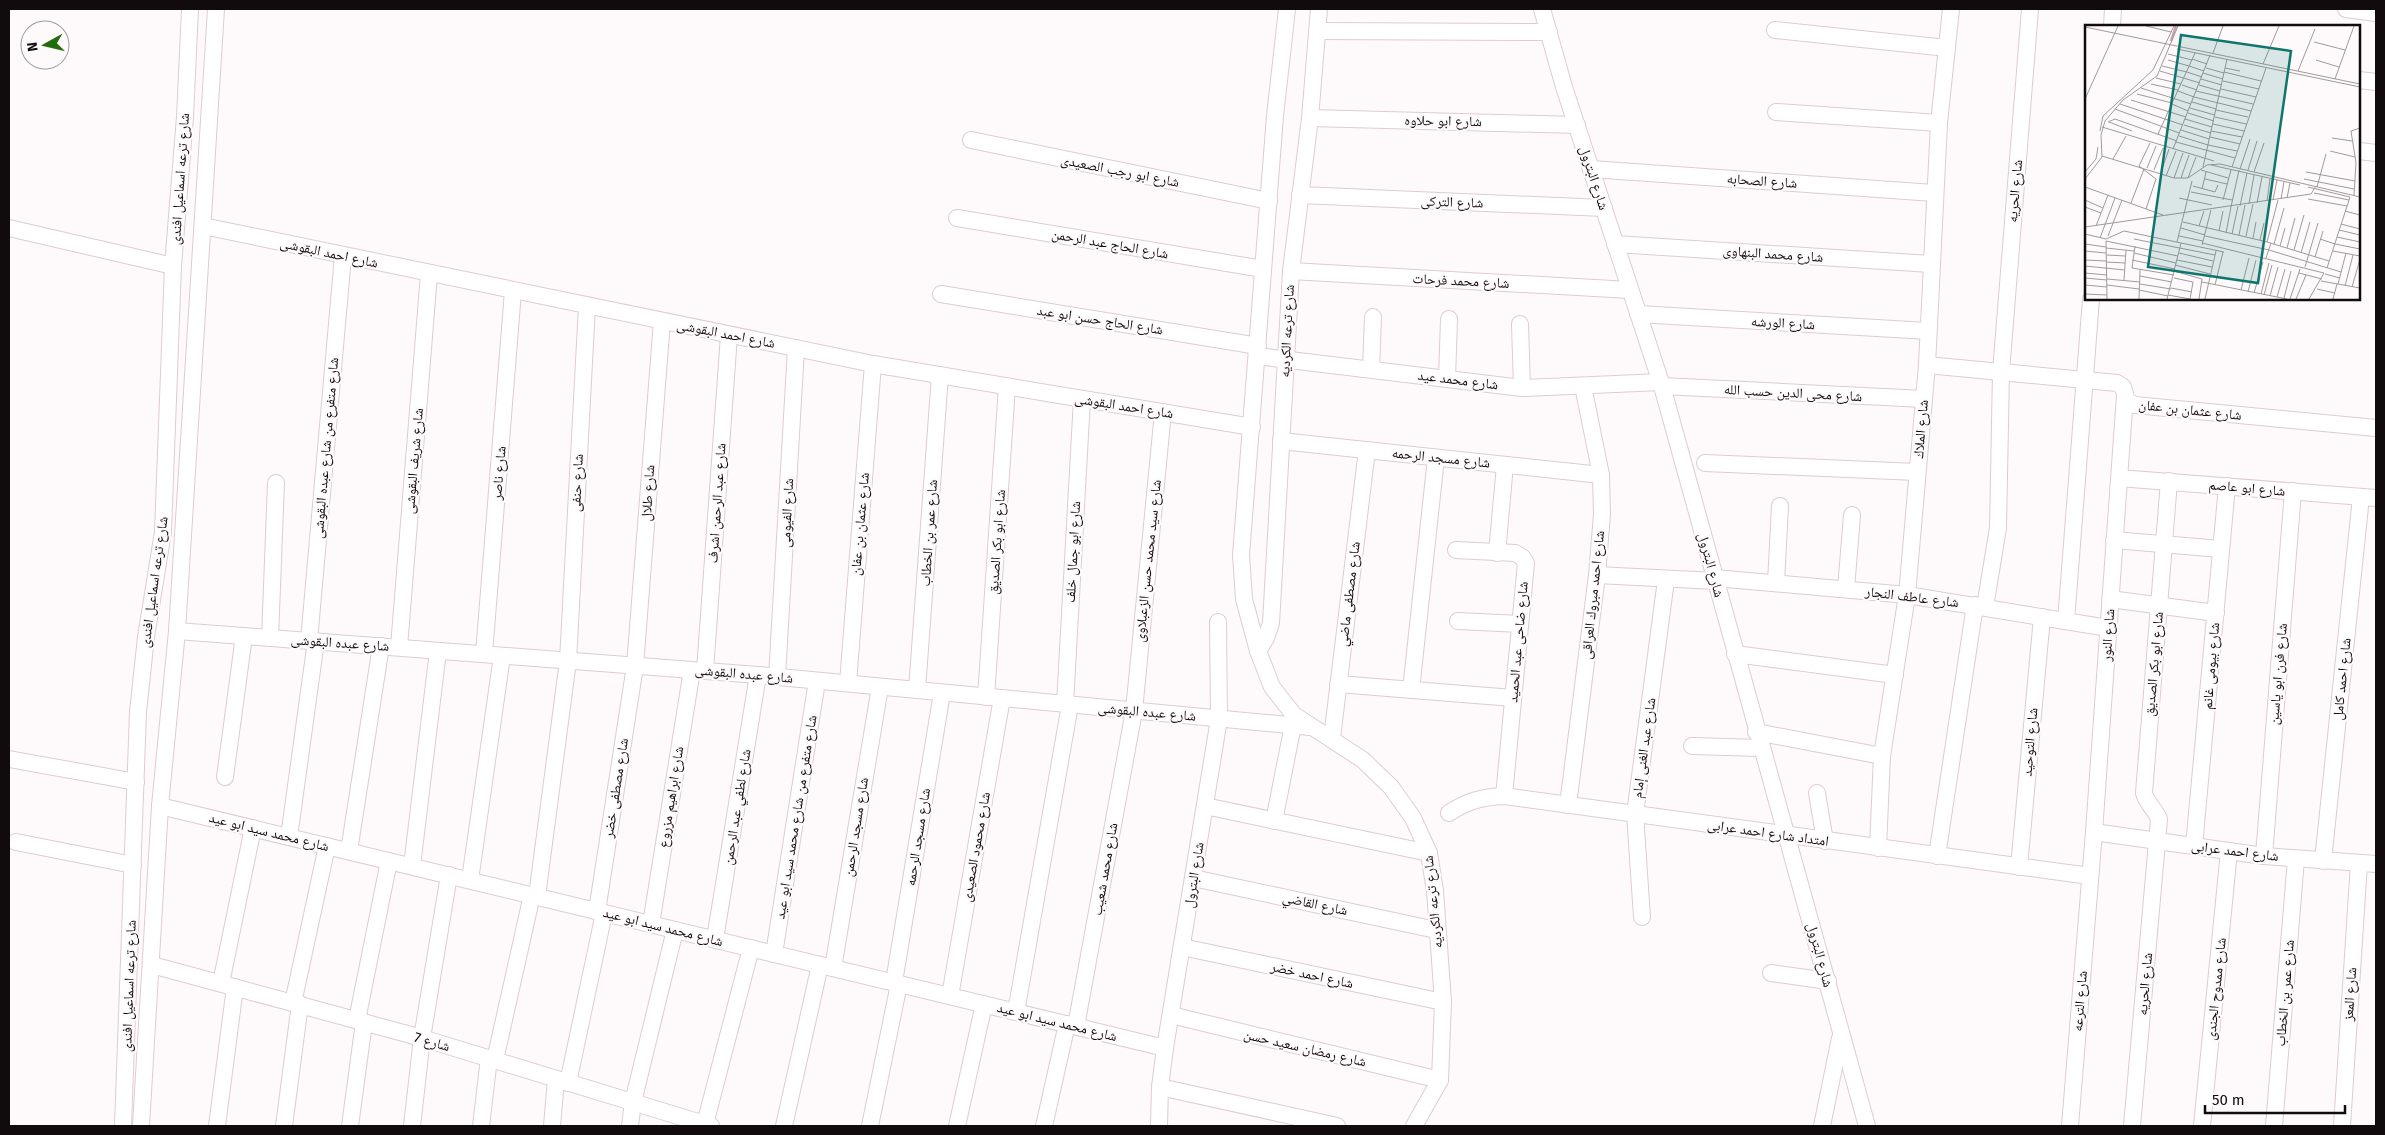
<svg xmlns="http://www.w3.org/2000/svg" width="2385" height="1135" font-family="'Fira Sans','Noto Naskh Arabic',sans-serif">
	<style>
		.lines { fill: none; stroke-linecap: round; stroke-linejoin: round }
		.street-casing { stroke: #dfcbd1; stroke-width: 18 }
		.street { stroke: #fff; stroke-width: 16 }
		.labels { text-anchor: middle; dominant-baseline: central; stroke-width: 4.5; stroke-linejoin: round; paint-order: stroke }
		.street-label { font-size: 14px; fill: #120b0d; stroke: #fefafb }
		.inset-river { fill: none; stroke: #d19faf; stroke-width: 2.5 }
		.inset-road { fill: none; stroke: #a09a9c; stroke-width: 1 }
		.view { fill: #0f766e; fill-opacity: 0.15; stroke: #0f766e; stroke-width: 2.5 }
		.inset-edge { fill: none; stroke: #120b0d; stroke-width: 2.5 }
	</style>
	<rect width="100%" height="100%" fill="#fefafb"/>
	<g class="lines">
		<defs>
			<g id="street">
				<path d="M 1287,9 L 1275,116 L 1241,555 L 1244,599 L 1258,651 L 1272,687 L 1294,715 L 1363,760 L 1391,787 L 1413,818 L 1429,853 L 1435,891 L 1443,1002 L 1440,1080 L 1414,1126"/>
				<path d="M 1542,9 L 1564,87 L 1662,386 L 1867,1126"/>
				<path d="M 2346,9 L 2376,13"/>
				<path d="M 2112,26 L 2113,9"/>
				<path d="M 1775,30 L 1947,48"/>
				<path d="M 1317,31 L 1549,32"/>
				<path d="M 2359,80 L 2376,82"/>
				<path d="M 1776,112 L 1939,123"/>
				<path d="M 1310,118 L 1577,125"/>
				<path d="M 971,140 L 1269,201"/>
				<path d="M 2359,151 L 2376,153"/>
				<path d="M 1591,169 L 1934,193"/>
				<path d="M 1300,195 L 1604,208"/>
				<path d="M 957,218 L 1263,269"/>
				<path d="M 203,226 L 873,364 L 1252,427"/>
				<path d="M 9,228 L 173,266"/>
				<path d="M 1615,244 L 1931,264"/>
				<path d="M 1291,271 L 1630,290"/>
				<path d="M 941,294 L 1258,346"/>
				<path d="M 1638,314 L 1928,331"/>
				<path d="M 1520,324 L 1522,388"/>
				<path d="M 1257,356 L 1522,388 L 1661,382"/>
				<path d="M 1927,365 L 2117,383 L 2123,387 L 2127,401 L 2135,405 L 2376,428"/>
				<path d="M 1371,370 L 1373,317"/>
				<path d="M 1447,379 L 1449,319"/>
				<path d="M 1662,386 L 1924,399"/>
				<path d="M 1281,441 L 1601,475"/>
				<path d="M 1705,463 L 1917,472"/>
				<path d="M 2119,478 L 2376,498"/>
				<path d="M 2114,540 L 2221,549"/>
				<path d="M 1456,550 L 1515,553 L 1522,557 L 1526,563 L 1504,796"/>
				<path d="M 1497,553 L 1505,465"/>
				<path d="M 1597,575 L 1716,581"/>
				<path d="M 1715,578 L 1907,595 L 2108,628"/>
				<path d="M 1776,583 L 1780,506"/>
				<path d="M 1846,589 L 1852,515"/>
				<path d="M 2110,599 L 2216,613"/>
				<path d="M 1985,607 L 1998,528 L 2001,372 L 2030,9"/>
				<path d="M 1458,621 L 1520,624"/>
				<path d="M 2066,621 L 2091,299"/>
				<path d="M 177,631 L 758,675 L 1310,727"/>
				<path d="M 270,638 L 276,483"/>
				<path d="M 309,641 L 343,256"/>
				<path d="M 399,647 L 429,274"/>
				<path d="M 1258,651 L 1266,638 L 1271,623 L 1291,271 L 1310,118 L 1319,9"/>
				<path d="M 484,654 L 513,291"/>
				<path d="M 1735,654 L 1895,675"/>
				<path d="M 705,671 L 729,335"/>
				<path d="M 777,677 L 796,348"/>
				<path d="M 848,683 L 873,364"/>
				<path d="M 1338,684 L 1513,698"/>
				<path d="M 917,690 L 940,375"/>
				<path d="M 1411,690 L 1436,458"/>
				<path d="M 986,697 L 1007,386"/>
				<path d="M 1065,704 L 1082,399"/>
				<path d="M 1756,732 L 1882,756"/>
				<path d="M 1332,738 L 1367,450"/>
				<path d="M 1692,746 L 1761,748"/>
				<path d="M 9,759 L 136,782"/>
				<path d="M 225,777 L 244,636"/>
				<path d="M 1817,793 L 1825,841"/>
				<path d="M 1568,805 L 1597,575 L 1602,514 L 1601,475 L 1583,386"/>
				<path d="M 160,806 L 1165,1048"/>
				<path d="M 1205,806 L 1429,853"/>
				<path d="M 1449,813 C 1467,801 1482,797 1504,796 L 2090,876"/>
				<path d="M 1274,821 L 1293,725"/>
				<path d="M 2094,832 L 2264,856 L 2376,864"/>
				<path d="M 289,837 L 316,641"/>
				<path d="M 16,842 L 133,865"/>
				<path d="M 2194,846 L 2227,486"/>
				<path d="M 1878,848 L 1882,756 L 1907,595 L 1927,365 L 1939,123 L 1951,9"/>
				<path d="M 349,851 L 381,646"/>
				<path d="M 1937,856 L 1975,605"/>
				<path d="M 2264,856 L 2293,491"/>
				<path d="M 2323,861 L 2361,497"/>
				<path d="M 412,866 L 438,651"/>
				<path d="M 2019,867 L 2042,617"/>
				<path d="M 1193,878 L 1436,930"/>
				<path d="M 470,880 L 502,656"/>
				<path d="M 537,896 L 568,661 L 587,306"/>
				<path d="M 597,911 L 635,666 L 662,321"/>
				<path d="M 1642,917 L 1635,814 L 1666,580"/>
				<path d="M 651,924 L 692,670"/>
				<path d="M 715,939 L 758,675"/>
				<path d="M 1182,947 L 1443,1002"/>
				<path d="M 774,954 L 817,681"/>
				<path d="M 152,965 L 422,1038 L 711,1126"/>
				<path d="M 833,968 L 880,687"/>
				<path d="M 1771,973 L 1828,981"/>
				<path d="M 894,982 L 942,693"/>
				<path d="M 221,983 L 253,828"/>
				<path d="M 950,996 L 1002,698"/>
				<path d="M 293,1003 L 327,846"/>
				<path d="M 1016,1012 L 1070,705"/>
				<path d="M 1171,1015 L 1440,1080"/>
				<path d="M 357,1020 L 389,861"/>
				<path d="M 1076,1026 L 1134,711 L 1163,412"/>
				<path d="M 495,1060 L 532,895"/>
				<path d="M 568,1083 L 604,913"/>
				<path d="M 1160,1087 L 1337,1126"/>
				<path d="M 705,1124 L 751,948"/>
				<path d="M 123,1126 L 138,712 L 146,637 L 163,532 L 173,266 L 185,117 L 190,9"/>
				<path d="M 141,1126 L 160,806 L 177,631 L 216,9"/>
				<path d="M 217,1126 L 235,987"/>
				<path d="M 284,1126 L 300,1004"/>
				<path d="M 350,1126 L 364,1022"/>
				<path d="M 412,1126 L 422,1038 L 449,875"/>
				<path d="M 481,1126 L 489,1058"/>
				<path d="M 552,1126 L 556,1079"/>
				<path d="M 630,1126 L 633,1102 L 675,930"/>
				<path d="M 784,1126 L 820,965"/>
				<path d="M 870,1126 L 899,984"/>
				<path d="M 957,1126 L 984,1004"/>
				<path d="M 1044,1126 L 1067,1024"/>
				<path d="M 1159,1126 L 1160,1087 L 1165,1048 L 1219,719 L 1218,622"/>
				<path d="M 1822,1126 L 1840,1038"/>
				<path d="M 2070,1126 L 2094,832 L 2125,395"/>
				<path d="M 2132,1126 L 2159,819 C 2155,809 2147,804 2144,793 L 2169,481"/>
				<path d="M 2202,1126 L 2229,851"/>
				<path d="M 2274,1126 L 2296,859"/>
				<path d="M 2342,1126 L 2359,863"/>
			</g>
		</defs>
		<use href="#street" class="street-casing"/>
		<use href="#street" class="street"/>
	</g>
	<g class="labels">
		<g class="street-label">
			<text transform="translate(1443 121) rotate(1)">شارع ابو حلاوه</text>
			<text transform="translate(1120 171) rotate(11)">شارع ابو رجب الصعيدى</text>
			<text transform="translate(1594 178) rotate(72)">شارع البترول</text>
			<text transform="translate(180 179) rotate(-86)">شارع ترعه اسماعيل افندى</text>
			<text transform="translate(1762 181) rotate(4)">شارع الصحابه</text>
			<text transform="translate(2015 191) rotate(-85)">شارع الحريه</text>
			<text transform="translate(1452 202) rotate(2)">شارع التركى</text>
			<text transform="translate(1110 244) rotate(10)">شارع الحاج عبد الرحمن</text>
			<text transform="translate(329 253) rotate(12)">شارع احمد البقوشى</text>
			<text transform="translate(1773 254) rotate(4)">شارع محمد البنهاوى</text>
			<text transform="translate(1461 281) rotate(3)">شارع محمد فرحات</text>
			<text transform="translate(1100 320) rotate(9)">شارع الحاج حسن ابو عبد</text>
			<text transform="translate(1783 323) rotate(3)">شارع الورشه</text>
			<text transform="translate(1287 331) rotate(-87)">شارع ترعه الكرديه</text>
			<text transform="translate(726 334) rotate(11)">شارع احمد البقوشى</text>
			<text transform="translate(1458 380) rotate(7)">شارع محمد عيد</text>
			<text transform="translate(1793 393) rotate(3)">شارع محى الدين حسب الله</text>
			<text transform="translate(1124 406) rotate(9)">شارع احمد البقوشى</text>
			<text transform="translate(2190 410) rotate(6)">شارع عثمان بن عفان</text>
			<text transform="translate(1921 429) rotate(-85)">شارع الملاك</text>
			<text transform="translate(326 448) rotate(-85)">شارع متفرع من شارع عبده البقوشى</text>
			<text transform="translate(1441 458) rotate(6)">شارع مسجد الرحمه</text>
			<text transform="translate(414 461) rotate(-85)">شارع شريف البقوشى</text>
			<text transform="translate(499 473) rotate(-85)">شارع ناصر</text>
			<text transform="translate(577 483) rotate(-87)">شارع حنفى</text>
			<text transform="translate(2247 488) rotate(5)">شارع ابو عاصم</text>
			<text transform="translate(648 493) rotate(-86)">شارع طلال</text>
			<text transform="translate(717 503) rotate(-86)">شارع عبد الرحمن اشرف</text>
			<text transform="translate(787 513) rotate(-87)">شارع الفيومى</text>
			<text transform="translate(860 524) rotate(-85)">شارع عثمان بن عفان</text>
			<text transform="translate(929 533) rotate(-86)">شارع عمر بن الخطاب</text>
			<text transform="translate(997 542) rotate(-86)">شارع ابو بكر الصديق</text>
			<text transform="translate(1073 552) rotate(-87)">شارع ابو جمال خلف</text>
			<text transform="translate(1148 561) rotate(-84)">شارع سيد محمد حسن الزعبلاوى</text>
			<text transform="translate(1711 565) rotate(75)">شارع البترول</text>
			<text transform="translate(154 582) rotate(-82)">شارع ترعه اسماعيل افندى</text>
			<text transform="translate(1349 594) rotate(-83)">شارع مصطفى ماضي</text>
			<text transform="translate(1593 595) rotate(-84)">شارع احمد مبروك العراقى</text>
			<text transform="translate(1912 597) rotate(7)">شارع عاطف النجار</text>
			<text transform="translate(2108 635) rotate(-86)">شارع النور</text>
			<text transform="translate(1518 642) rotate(-85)">شارع ضاحى عبد الحميد</text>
			<text transform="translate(340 643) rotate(4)">شارع عبده البقوشى</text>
			<text transform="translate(2154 664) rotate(-85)">شارع ابو بكر الصديق</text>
			<text transform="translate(2211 666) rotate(-85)">شارع بيومى غانم</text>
			<text transform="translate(744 674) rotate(5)">شارع عبده البقوشى</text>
			<text transform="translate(2278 674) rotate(-85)">شارع فرن ابو ياسين</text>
			<text transform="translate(2342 679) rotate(-84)">شارع احمد كامل</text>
			<text transform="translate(1147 712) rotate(5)">شارع عبده البقوشى</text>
			<text transform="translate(2030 742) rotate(-85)">شارع التوحيد</text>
			<text transform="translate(1644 748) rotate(-82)">شارع عبد الغنى إمام</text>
			<text transform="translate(616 788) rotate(-81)">شارع مصطفى خضر</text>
			<text transform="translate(671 797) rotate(-81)">شارع ابراهيم مزروع</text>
			<text transform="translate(737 807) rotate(-81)">شارع لطفي عبد الرحمن</text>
			<text transform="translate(796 817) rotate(-81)">شارع متفرع من شارع محمد سيد ابو عيد</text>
			<text transform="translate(856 827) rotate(-81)">شارع مسجد الرحمن</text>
			<text transform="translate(269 832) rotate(14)">شارع محمد سيد ابو عيد</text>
			<text transform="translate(1768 833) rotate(8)">امتداد شارع احمد عرابى</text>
			<text transform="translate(918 837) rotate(-81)">شارع مسجد الرحمه</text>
			<text transform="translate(976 847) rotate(-80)">شارع محمود الصعيدى</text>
			<text transform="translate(2235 851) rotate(7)">شارع احمد عرابى</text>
			<text transform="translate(1105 869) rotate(-80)">شارع محمد شعيب</text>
			<text transform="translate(1194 875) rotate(-81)">شارع البترول</text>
			<text transform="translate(1433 902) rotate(-96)">شارع ترعه الكرديه</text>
			<text transform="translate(1315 904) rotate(12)">شارع القاضي</text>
			<text transform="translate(663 927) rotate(14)">شارع محمد سيد ابو عيد</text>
			<text transform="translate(1820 955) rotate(75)">شارع البترول</text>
			<text transform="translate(1312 975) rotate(12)">شارع احمد خضر</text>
			<text transform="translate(2145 984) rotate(-85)">شارع الحريه</text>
			<text transform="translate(129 986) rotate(-88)">شارع ترعه اسماعيل افندى</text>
			<text transform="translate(2216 989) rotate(-84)">شارع ممدوح الجندى</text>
			<text transform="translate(2285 993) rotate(-85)">شارع عمر بن الخطاب</text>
			<text transform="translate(2350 994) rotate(-86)">شارع المعز</text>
			<text transform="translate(2080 1001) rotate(-85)">شارع الترعه</text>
			<text transform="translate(1057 1022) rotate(14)">شارع محمد سيد ابو عيد</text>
			<text transform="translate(432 1042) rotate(16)">شارع 7</text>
			<text transform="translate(1305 1048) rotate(13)">شارع رمضان سعيد حسن</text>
		</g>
	</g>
	<g transform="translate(2085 25)">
		<rect width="275" height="275" fill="#fefafb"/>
		<path class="inset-river" d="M 86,16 L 91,1"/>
		<path class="inset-road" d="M 61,1 L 86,7M 0,2 L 275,59M 229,17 L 260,25M 92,24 L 275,62M 128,28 L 138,1M 83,29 L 107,35M 107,34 L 122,39M 83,35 L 104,41M 231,35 L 254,42M 178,39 L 194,1M 77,41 L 102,47M 104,41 L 119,46M 121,43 L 139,48M 140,43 L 155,46M 75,46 L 115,58M 213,46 L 230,4M 102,47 L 117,52M 139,47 L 176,56M 118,48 L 138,54M 71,53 L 96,59M 116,54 L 137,60M 250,54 L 269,1M 138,56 L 174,64M 66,59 L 93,65M 97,60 L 112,65M 114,60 L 135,66M 56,63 L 106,79M 136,64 L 171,72M 93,66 L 109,72M 111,66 L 168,79M 52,69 L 87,78M 109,72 L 166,86M 0,74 L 33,1M 46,75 L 101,92M 107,77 L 131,84M 35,79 L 98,100M 87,79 L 103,86M 105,83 L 130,90M 30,84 L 94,108M 131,85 L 163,92M 103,88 L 129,96M 130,92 L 161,99M 100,94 L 127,102M 23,97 L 30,94 L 92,116M 24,97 L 47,106M 128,99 L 159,106M 99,100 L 126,108M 17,102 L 129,136M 96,105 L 124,114M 15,106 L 18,91 L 68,45 L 89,1M 126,106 L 157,112M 73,109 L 110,28M 94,111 L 123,120M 125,112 L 155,119M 247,113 L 267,116M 91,117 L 150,133M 123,120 L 152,126M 88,124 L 125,30M 245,126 L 270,132M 17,131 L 89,153 L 103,153 L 122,140 L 135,139 L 275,172M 28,134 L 41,111M 126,140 L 215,160M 118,142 L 142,34M 147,142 L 181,43M 62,143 L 71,121M 155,144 L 165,114M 69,145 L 78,123M 116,145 L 143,153M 163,145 L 172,116M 0,147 L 11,134 L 13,122M 76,147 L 84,124M 169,147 L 179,118M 221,147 L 270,156M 81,151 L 91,126M 89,153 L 98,128M 96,153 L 104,130M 103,153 L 111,132M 0,154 L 17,132 L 16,110 L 20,96 L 38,75 L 72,51 L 93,1M 120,154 L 142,159M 219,154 L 269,164M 108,161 L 130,167 L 133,160M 0,162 L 78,190M 223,162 L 265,172M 232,162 L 241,129M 117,164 L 121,147M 106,167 L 147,175M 229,168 L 264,175M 269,170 L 271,138 L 266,106 L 275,103M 94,173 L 127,180M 202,173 L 205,158M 196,174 L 199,157M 223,174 L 262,181M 0,175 L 18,183M 138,175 L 146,145M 188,175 L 192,155M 182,176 L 185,154M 46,178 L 59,144M 172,178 L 177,152M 164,179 L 169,150M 155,181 L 162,148M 0,182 L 16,188M 146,182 L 154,145M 61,184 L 71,154 L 54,141 L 65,118M 260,186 L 275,190M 98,197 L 182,217 L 244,236M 256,199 L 275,204M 11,201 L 23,170M 114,201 L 119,186M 0,202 L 226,169 L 231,161M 96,203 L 120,210M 254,205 L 275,210M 134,206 L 138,186M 141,208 L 146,182M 0,209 L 21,214M 147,209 L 153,181M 154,210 L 160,180M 23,211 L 37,175M 94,211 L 118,216M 120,211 L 184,225 L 256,247M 161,211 L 168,179M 252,212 L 275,217M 15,213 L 30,173M 168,213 L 171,197M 21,214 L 39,206 L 139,227M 49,214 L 130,230M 235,214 L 250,219M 175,215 L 179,198M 21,216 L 93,231M 21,216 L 22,274M 92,217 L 107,156M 182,217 L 193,175M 117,218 L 239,248M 0,219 L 21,222M 189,219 L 199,183M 250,219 L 275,224M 117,220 L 126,185M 50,221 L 47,243 L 89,250M 195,221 L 200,203M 21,223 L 49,226M 202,223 L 210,193M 209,225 L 219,190M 0,226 L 21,228M 248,226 L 275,231M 49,228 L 91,238M 94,228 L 128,236M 216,228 L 225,197M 22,230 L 40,231M 230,232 L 238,206M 181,233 L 186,218M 0,235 L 21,236M 47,235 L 90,244M 92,235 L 127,242M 21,237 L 40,238M 90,240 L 125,249M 0,241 L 40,245M 220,242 L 233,198M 242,243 L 265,172M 89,246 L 117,254 L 114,274M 0,248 L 22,250M 214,248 L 237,254M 240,249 L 255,253M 55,251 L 87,257M 0,253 L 22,255M 89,253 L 108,257 L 105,274M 22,254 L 55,257M 39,255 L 41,225M 236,256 L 275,263M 117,257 L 202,274M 55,259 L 86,264M 253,259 L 261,228M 0,260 L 22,262M 22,260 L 54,264M 130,260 L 138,227M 260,261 L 268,230M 267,262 L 275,234M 86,263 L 107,267M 232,264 L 250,268M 54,265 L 83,271M 156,265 L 164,233M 163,267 L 171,235M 169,268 L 178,237M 0,269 L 22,270M 176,269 L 184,238M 83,270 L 105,274M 179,270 L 187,240M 185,271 L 193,242M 192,272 L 200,244M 199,273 L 206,246M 54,274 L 55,245M 82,274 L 96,218M 120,274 L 131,226M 205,274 L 215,244M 211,274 L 221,250M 224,274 L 239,248M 248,274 L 252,259"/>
		<path class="view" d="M 96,10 L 206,26 L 173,258 L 63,242 Z"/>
		<rect width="275" height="275" class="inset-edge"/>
	</g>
	<rect width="2385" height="1135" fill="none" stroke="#120b0d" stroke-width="20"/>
	<g transform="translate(45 45) rotate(262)"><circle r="24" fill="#fefafb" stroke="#a09a9c"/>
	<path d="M0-4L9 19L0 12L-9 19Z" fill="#226c0c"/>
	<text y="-8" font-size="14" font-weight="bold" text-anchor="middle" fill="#120b0d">N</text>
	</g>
	<path d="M2205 1105v8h140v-8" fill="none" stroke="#120b0d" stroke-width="2.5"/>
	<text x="2212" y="1105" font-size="15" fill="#120b0d" stroke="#fefafb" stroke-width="4" paint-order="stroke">50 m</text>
</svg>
